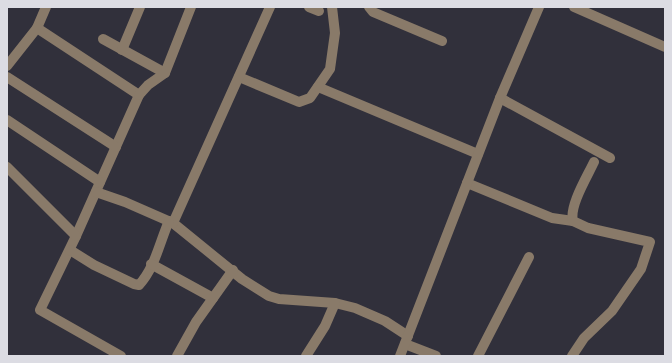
<svg xmlns="http://www.w3.org/2000/svg" width="672" height="363" font-family="'Exo 2',sans-serif">
	<style>
		.lines { fill: none; stroke-linecap: round; stroke-linejoin: round }
		.minor { stroke: #897a69; stroke-width: 10 }
	</style>
	<rect width="100%" height="100%" fill="#31303b"/>
	<g class="lines">
		<g class="minor">
			<path d="M 309,7 L 319,11"/>
			<path d="M 369,7 L 373,12 L 442,41"/>
			<path d="M 574,7 L 665,47"/>
			<path d="M 37,28 L 46,7"/>
			<path d="M 103,39 L 165,73"/>
			<path d="M 122,50 L 140,7"/>
			<path d="M 7,66 L 37,28 L 139,95 L 76,236 L 40,310 L 121,356"/>
			<path d="M 7,77 L 116,147"/>
			<path d="M 239,77 L 299,102 L 310,98 L 330,69 L 335,33 L 332,7"/>
			<path d="M 318,87 L 478,154"/>
			<path d="M 139,95 L 148,85 L 165,73 L 191,7"/>
			<path d="M 500,98 L 610,158"/>
			<path d="M 7,120 L 100,182"/>
			<path d="M 7,167 L 76,236"/>
			<path d="M 467,183 L 552,218 L 573,221"/>
			<path d="M 96,192 L 125,202 L 173,223 L 242,279 L 269,296 L 279,299 L 335,303 L 355,308 L 385,321 L 408,336"/>
			<path d="M 173,223 L 270,7"/>
			<path d="M 70,250 L 94,265 L 134,284 L 139,285 C 155,268 160,241 169,221"/>
			<path d="M 151,264 L 213,298"/>
			<path d="M 405,344 L 436,356"/>
			<path d="M 177,356 L 196,322 L 233,270"/>
			<path d="M 306,356 L 325,326 L 335,303"/>
			<path d="M 400,356 L 500,98 L 539,7"/>
			<path d="M 478,356 L 529,257"/>
			<path d="M 572,356 L 584,338 L 612,311 L 641,269 L 650,242 L 588,228 L 573,221 C 569,206 587,177 594,162"/>
		</g>
	</g>
	<rect width="672" height="363" fill="none" stroke="#dcdce3" stroke-width="16"/>
</svg>
